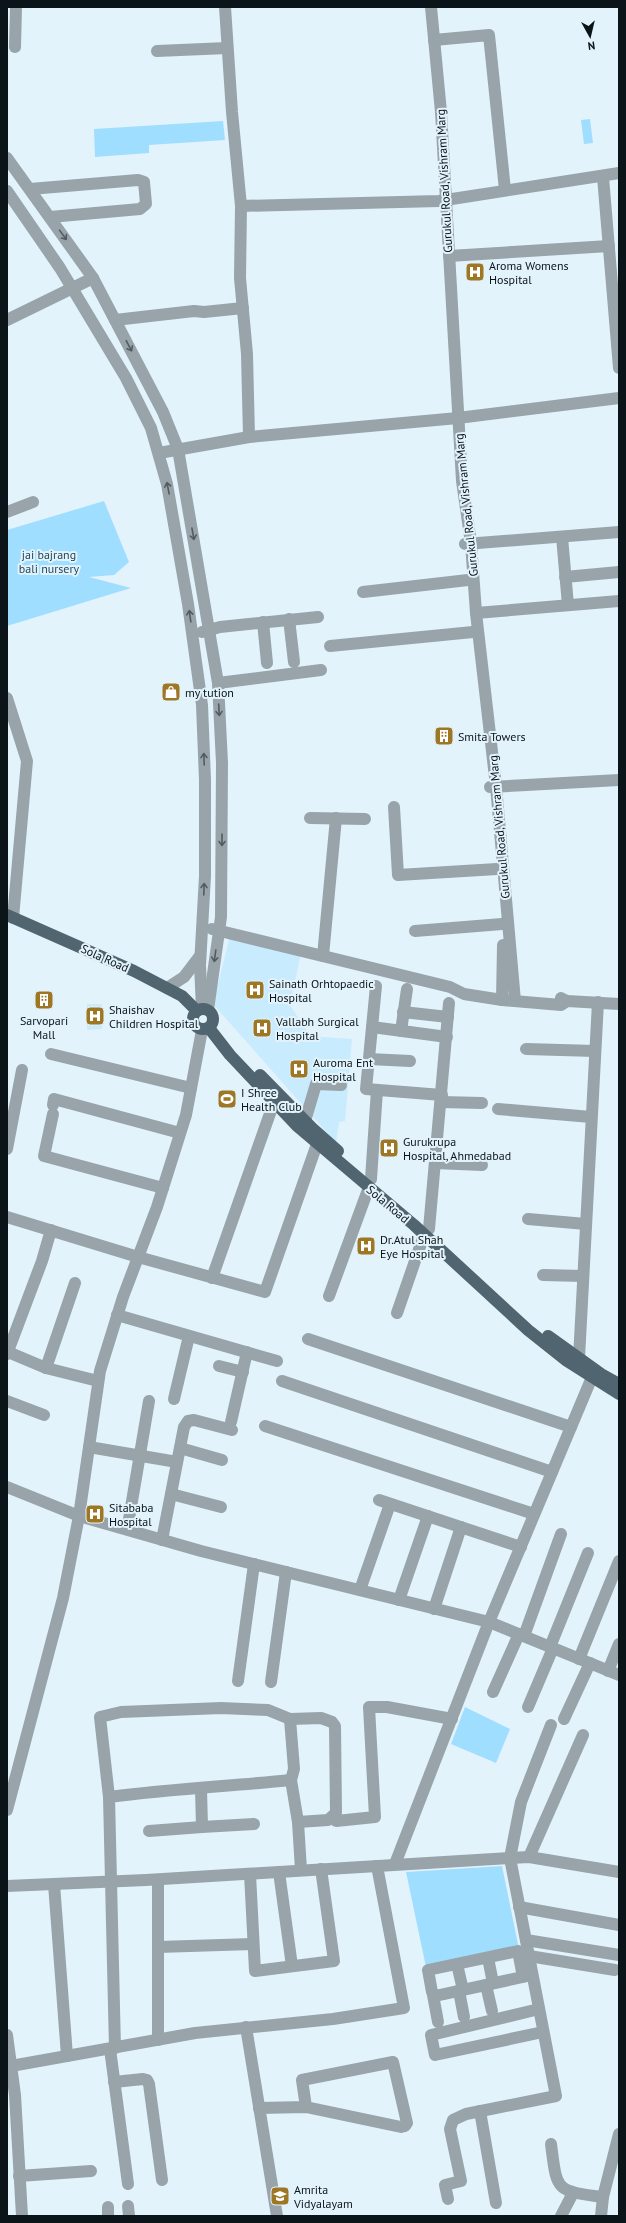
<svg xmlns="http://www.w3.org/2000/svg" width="626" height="2223" font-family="'PT Sans',sans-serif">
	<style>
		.built { fill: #c8ebfe }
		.green { fill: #a0deff }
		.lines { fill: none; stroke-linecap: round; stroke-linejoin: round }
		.minor { stroke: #98a4aa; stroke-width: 12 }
		.major { stroke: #50656f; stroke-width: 12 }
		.oneway { stroke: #515c62 }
		.labels { text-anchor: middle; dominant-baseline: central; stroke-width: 4; stroke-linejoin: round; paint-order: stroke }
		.street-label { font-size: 12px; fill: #0a1419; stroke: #e3f3fc }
		.poi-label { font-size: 12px; fill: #0a1419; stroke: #e3f3fc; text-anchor: start }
		.park-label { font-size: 12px; fill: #22485b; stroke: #e3f3fc }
	</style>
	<rect width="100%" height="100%" fill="#e3f3fc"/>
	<g class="built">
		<path d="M 230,936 L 301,953 L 290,1005 L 310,1036 L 352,1039 L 345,1121 L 339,1122 L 336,1143 L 213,1004 Z"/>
		<path d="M 87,1004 L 102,1004 L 102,1029 L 87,1030 Z"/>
	</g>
	<g class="green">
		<path d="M 590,119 L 593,143 L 584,144 L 581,120 Z"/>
		<path d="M 223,121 L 225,140 L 149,145 L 149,153 L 95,157 L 94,129 Z"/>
		<path d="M 104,501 L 129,562 L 114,575 L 89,577 L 131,588 L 7,626 L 7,530 Z"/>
		<path d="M 465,1707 L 510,1729 L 496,1763 L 451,1744 Z"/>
		<path d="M 502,1866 L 519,1949 L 426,1967 L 406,1872 Z"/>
	</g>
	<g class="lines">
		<g class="minor">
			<path d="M 225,7 L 232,112 L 241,206 L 439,201 L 619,173"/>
			<path d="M 431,7 L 441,112 L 462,481 L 471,543 L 476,613 L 496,786 L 515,1001"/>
			<path d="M 434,40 L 489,35 L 505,190"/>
			<path d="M 15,47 L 16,7"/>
			<path d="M 157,51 L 227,48"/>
			<path d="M 7,158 L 93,278 L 163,412 L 178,449 L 218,683 L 222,763 L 221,917 L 208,1010"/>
			<path d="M 603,177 L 619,368"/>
			<path d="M 30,189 L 138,180 L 144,182 L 146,204 L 140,209 L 50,217"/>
			<path d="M 7,191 L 60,268 L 126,378 L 151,428 L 167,484 L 188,604 L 202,705 L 205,780 L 205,876 L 200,965 L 202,1009"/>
			<path d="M 241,206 L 240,278 L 247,354 L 249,437"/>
			<path d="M 449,256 L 609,246"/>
			<path d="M 7,320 L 93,278"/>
			<path d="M 115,320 L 194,311 L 204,312 L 243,308"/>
			<path d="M 159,453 L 249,437 L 458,418 L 619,398"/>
			<path d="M 7,512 L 33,502"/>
			<path d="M 562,537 L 568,605"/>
			<path d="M 465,544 L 619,532"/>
			<path d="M 565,577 L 619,572"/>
			<path d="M 363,592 L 468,580"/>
			<path d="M 476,613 L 619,601"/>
			<path d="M 289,619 L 294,662"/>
			<path d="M 263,622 L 267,663"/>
			<path d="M 202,632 L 220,627 L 318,617"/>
			<path d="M 330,646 L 473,632"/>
			<path d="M 218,683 L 321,670"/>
			<path d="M 7,698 L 27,761 L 13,918"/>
			<path d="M 490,787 L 619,780"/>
			<path d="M 394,807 L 398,875 L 497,869"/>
			<path d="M 310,818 L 365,819"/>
			<path d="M 212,929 L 450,987 L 464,994 L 502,1000 L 561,1005 L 567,1001"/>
			<path d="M 415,931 L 502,924"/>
			<path d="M 323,956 L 336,818"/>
			<path d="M 376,986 L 366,1089 L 442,1095"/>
			<path d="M 167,988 L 184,977 L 200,956"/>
			<path d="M 561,998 L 567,1001 L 619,1004"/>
			<path d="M 502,1000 L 503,945"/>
			<path d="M 403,1012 L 448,1017"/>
			<path d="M 372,1027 L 447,1037"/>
			<path d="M 401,1031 L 407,989"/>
			<path d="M 526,1049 L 595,1051"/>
			<path d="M 51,1054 L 191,1088"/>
			<path d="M 369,1059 L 410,1061"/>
			<path d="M 441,1102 L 482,1103"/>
			<path d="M 53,1105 L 54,1099 L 180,1133"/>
			<path d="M 498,1109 L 591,1117"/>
			<path d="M 53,1114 L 44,1156 L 163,1188"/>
			<path d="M 305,1121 L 316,1084 L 341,1085"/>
			<path d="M 7,1149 L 22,1070"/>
			<path d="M 435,1163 L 482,1165"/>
			<path d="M 371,1179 L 377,1090"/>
			<path d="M 7,1217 L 138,1257 L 265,1292 L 317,1144"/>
			<path d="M 528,1219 L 586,1224"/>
			<path d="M 429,1229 L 449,1003"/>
			<path d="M 543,1275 L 583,1276"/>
			<path d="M 212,1278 L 274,1102"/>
			<path d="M 329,1296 L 369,1187"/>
			<path d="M 397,1313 L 424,1235"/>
			<path d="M 117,1315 L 277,1361"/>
			<path d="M 308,1339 L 571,1427"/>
			<path d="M 8,1352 L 46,1368 L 98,1381"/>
			<path d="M 7,1354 L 42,1261 L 51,1230"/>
			<path d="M 579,1358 L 598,1002"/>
			<path d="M 219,1366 L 243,1372"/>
			<path d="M 46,1368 L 75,1283"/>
			<path d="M 282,1381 L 552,1472"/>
			<path d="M 174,1399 L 189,1336"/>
			<path d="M 7,1401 L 44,1415"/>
			<path d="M 231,1422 L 247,1352"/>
			<path d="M 265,1426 L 534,1514"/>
			<path d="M 89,1447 L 177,1462"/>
			<path d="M 180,1448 L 222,1460"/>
			<path d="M 7,1487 L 79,1516 L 201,1551 L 489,1622 L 619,1675"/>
			<path d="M 171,1494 L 221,1507"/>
			<path d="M 379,1500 L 521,1547"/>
			<path d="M 129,1519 L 149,1401"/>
			<path d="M 162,1540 L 184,1427 L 188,1421 L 194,1420 L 232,1430"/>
			<path d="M 360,1590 L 390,1504"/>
			<path d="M 399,1600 L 428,1516"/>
			<path d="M 434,1609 L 461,1527"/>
			<path d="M 524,1636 L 561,1534"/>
			<path d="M 550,1647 L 588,1553"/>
			<path d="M 579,1659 L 619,1561"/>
			<path d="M 608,1671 L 619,1644"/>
			<path d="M 238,1681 L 254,1564"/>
			<path d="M 271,1682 L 286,1572"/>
			<path d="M 493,1692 L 519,1634"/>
			<path d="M 528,1707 L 553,1648"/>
			<path d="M 290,1719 L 294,1769 L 291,1780 L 298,1822 L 301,1870"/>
			<path d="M 564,1719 L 590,1663"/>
			<path d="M 201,1789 L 202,1827 L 254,1824"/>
			<path d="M 109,1797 L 100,1717 L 121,1712 L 221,1708 L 268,1710 L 290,1719 L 321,1718 L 332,1722 L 335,1726 L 336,1813 L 328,1820 L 298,1822"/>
			<path d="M 7,1810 L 63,1598 L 79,1516 L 100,1371 L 123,1297 L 157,1207 L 186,1115 L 202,1030"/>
			<path d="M 333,1816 L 336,1821 L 375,1817 L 369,1707 L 387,1707 L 452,1719"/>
			<path d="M 149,1831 L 202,1827"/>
			<path d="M 529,1857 L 583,1735"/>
			<path d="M 395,1864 L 489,1622 L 595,1370"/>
			<path d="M 279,1872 L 292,1966"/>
			<path d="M 250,1874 L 255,1971 L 334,1961 L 321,1869"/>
			<path d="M 54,1884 L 67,2056"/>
			<path d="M 7,1886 L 146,1880 L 510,1858 L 529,1857 L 619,1872"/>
			<path d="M 519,1907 L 619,1925"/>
			<path d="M 526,1940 L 619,1955"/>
			<path d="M 158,1947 L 253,1944"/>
			<path d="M 529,1956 L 615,1970"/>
			<path d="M 488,1958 L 493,1983"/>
			<path d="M 457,1964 L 463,1990"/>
			<path d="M 523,1977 L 518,1951 L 428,1970 L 432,1992 L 435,1996 L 532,1975"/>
			<path d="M 486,1985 L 492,2011"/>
			<path d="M 459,1991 L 464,2017"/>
			<path d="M 433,1995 L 438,2022"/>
			<path d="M 539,2009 L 431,2035 L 435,2055 L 543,2032"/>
			<path d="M 246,2027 L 277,2216"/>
			<path d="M 7,2035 L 15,2095 L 22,2216"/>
			<path d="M 158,2040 L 158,1880"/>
			<path d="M 115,2048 L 109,1797 C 170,1789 231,1786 291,1780"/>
			<path d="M 110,2049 L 128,2184"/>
			<path d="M 11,2066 L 195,2033 L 333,2019 L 404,2008 L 377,1866"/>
			<path d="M 114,2082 L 143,2079 L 147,2080 L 149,2084 L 162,2180"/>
			<path d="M 259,2108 L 306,2107 L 401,2127 L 405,2126 L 407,2123 L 393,2062 L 302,2080 L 306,2107"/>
			<path d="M 480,2111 L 496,2203"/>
			<path d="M 551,2144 C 557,2191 555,2191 603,2197"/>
			<path d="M 19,2176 L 91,2171"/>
			<path d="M 448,2199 L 445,2185 L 461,2181 L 450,2129 L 453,2120 L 466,2114 L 556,2096 L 510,1858 L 521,1802 L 551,1725"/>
			<path d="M 128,2206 L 129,2216"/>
			<path d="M 108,2207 L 108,2216"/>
			<path d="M 561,2216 L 573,2193"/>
			<path d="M 601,2216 L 603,2197 L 619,2134"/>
		</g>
		<g class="major">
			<path d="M 7,915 L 134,971 L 182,996 L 197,1011"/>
			<circle cx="203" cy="1019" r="10"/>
			<path d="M 209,1028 L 230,1055 L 297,1126 L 414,1225 L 528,1330 L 567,1361 L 619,1394"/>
			<path d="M 260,1075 L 312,1128 L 338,1151"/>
			<path d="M 548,1336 L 601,1374 L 619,1384"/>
		</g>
	</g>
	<defs><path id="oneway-shaft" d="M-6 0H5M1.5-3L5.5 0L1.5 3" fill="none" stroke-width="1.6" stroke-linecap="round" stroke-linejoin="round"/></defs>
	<g class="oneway">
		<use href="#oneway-shaft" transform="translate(63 235) rotate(54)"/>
		<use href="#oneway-shaft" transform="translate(129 346) rotate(62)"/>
		<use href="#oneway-shaft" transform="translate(168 488) rotate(-101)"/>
		<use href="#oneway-shaft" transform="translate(193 534) rotate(80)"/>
		<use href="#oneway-shaft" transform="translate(190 616) rotate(-98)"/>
		<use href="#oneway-shaft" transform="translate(219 710) rotate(87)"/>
		<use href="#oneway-shaft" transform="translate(204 759) rotate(-92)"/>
		<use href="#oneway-shaft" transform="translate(222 840) rotate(90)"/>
		<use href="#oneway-shaft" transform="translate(204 889) rotate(-88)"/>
		<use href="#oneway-shaft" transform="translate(215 956) rotate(98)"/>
	</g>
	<defs>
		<symbol id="hospital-square" viewBox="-11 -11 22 22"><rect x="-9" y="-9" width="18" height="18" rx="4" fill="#9e7724" stroke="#e3f3fc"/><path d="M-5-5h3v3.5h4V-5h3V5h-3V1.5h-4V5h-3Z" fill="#fff"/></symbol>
		<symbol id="shop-square" viewBox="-11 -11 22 22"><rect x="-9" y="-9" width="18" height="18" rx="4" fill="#9e7724" stroke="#e3f3fc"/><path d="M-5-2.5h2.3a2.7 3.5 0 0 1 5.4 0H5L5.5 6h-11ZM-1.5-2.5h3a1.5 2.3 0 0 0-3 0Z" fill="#fff"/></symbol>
		<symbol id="building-square" viewBox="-11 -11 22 22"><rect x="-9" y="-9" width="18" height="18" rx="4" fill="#9e7724" stroke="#e3f3fc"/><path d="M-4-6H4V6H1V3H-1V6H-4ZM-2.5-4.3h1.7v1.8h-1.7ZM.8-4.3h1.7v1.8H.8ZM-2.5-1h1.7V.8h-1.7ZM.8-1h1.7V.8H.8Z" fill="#fff"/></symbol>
		<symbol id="stadium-square" viewBox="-11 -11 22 22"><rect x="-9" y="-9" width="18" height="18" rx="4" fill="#9e7724" stroke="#e3f3fc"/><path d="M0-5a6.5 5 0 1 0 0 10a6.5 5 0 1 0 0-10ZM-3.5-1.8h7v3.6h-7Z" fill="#fff"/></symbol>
		<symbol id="school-square" viewBox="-11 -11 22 22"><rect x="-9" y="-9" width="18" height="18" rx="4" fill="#9e7724" stroke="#e3f3fc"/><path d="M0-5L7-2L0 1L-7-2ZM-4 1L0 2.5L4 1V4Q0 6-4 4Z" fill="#fff"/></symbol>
	</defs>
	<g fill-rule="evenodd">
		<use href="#hospital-square" x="464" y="261" width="22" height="22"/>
		<use href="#shop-square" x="160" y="681" width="22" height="22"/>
		<use href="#building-square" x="433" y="725" width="22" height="22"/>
		<use href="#hospital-square" x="244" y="979" width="22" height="22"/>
		<use href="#building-square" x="33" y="989" width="22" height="22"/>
		<use href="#hospital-square" x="84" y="1005" width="22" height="22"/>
		<use href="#hospital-square" x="251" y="1017" width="22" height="22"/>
		<use href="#hospital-square" x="288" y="1058" width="22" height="22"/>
		<use href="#stadium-square" x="216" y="1088" width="22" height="22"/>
		<use href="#hospital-square" x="378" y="1137" width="22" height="22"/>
		<use href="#hospital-square" x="355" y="1235" width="22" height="22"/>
		<use href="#hospital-square" x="84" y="1503" width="22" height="22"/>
		<use href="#school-square" x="269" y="2185" width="22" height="22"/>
	</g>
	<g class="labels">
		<g class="street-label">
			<text transform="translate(444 181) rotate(-93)">Gurukul Road, Vishram Marg</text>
			<text transform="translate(466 505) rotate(-96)">Gurukul Road, Vishram Marg</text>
			<text transform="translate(499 827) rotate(-95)">Gurukul Road, Vishram Marg</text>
			<text transform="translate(105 958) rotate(24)">Sola Road</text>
			<text transform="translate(388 1204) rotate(40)">Sola Road</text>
		</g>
		<g class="poi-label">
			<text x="489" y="265">Aroma Womens<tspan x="489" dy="14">Hospital</tspan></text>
			<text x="185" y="692">my tution</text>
			<text x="458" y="736">Smita Towers</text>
			<text x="269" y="983">Sainath Orhtopaedic<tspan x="269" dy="14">Hospital</tspan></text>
			<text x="109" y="1009">Shaishav<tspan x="109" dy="14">Children Hospital</tspan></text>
			<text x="44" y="1020" text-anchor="middle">Sarvopari<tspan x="44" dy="14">Mall</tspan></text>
			<text x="276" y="1021">Vallabh Surgical<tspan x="276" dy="14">Hospital</tspan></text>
			<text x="313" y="1062">Auroma Ent<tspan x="313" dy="14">Hospital</tspan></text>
			<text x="241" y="1092">I Shree<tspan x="241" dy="14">Health Club</tspan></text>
			<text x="403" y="1141">Gurukrupa<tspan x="403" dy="14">Hospital, Ahmedabad</tspan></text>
			<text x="380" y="1239">Dr.Atul Shah<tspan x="380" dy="14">Eye Hospital</tspan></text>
			<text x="109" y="1507">Sitababa<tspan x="109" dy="14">Hospital</tspan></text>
			<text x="294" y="2189">Amrita<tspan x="294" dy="14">Vidyalayam</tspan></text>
		</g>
		<g class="park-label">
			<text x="49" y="554">jai bajrang<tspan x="49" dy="14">bali nursery</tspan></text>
		</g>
	</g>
	<rect width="626" height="2223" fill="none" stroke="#0a1419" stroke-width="16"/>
	<g transform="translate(590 36) rotate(172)" stroke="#e3f3fc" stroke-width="3" paint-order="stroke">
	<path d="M0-3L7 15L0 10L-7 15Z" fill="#0a1419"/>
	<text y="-6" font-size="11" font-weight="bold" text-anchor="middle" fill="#0a1419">N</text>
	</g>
</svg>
